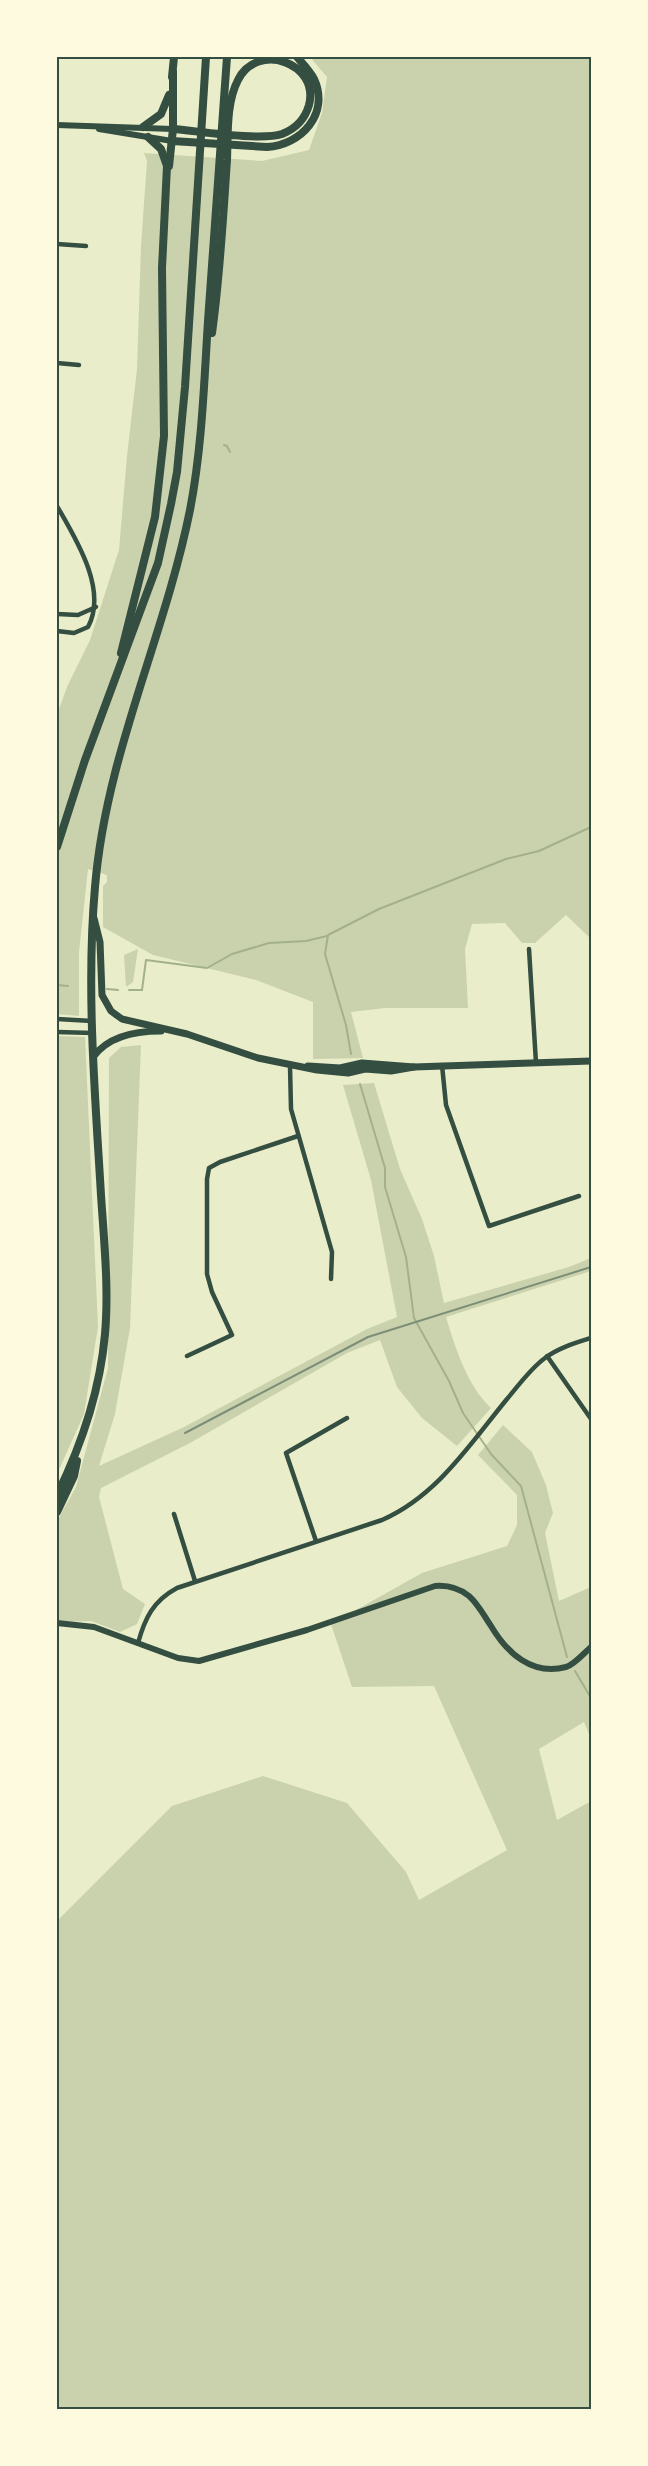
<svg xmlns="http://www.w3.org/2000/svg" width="648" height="2466" font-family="Helvetica,sans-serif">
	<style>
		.green { fill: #cad2ad }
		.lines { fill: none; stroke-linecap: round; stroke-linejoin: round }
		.stream { stroke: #a3b18a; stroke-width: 2 }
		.minor { stroke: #344e41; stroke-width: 4.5 }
		.tertiary { stroke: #344e41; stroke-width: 6 }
		.secondary { stroke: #344e41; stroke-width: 7 }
		.primary { stroke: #344e41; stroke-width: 8 }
		.rail { stroke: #7c8e77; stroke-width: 2 }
		.neatline { fill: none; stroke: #344e41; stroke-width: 2 }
	</style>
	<rect width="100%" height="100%" fill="#e9edc9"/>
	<g class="green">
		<path d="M 310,57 L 591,57 L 591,939 L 566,915 L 535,943 L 522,943 L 505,923 L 472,924 L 465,949 L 468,1008 L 385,1008 L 351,1012 L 363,1058 L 313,1059 L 313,1002 L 256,980 L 153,955 L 103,927 L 103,886 L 107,882 L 107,875 L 88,869 L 79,952 L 79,1016 L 57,1014 L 57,715 L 67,687 L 90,640 L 119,550 L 127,456 L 137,369 L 141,246 L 147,161 L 144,153 L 262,161 L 309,150 L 322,113 L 327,77 Z"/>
		<path d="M 138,949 L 133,982 L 126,987 L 124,955 Z"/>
		<path d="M 57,1036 L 85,1037 L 98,1327 L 84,1414 L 57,1474 Z"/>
		<path d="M 141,1045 L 130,1328 L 115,1414 L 99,1466 L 184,1427 L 367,1329 L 397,1317 L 371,1180 L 343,1085 L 374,1083 L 400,1169 L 422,1219 L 434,1256 L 444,1303 L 569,1267 L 591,1258 L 591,1271 L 446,1317 C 456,1350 467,1385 491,1408 L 457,1446 L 422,1418 L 397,1387 L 380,1340 L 347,1353 L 190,1443 L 101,1488 L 99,1497 L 123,1589 L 145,1604 L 137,1624 L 120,1632 L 91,1621 L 57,1622 L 57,1521 L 76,1487 L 108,1368 L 109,1058 L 121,1047 Z"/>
		<path d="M 503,1425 L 532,1452 L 546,1485 L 553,1513 L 545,1533 L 559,1601 L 591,1587 L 591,1739 L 584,1722 L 539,1749 L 557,1820 L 591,1801 L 591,2409 L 57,2409 L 57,1921 L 172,1806 L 263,1776 L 347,1803 L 406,1872 L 419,1900 L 507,1850 L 434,1686 L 352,1687 L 331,1624 L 422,1573 L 507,1546 L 517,1525 L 517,1495 L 478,1455 Z"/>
	</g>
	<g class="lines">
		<g class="stream">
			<path d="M 224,445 L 227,446 L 230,452"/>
			<path d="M 57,985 L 68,986"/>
			<path d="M 107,989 L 118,990"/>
			<path d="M 129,990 L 142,990 L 146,960 L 207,968 L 232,954 L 269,943 L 306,941 L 327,936"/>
			<path d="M 351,1054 L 346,1025 L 325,954 L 328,935 L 379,909 L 506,859 L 539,851 L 591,827"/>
			<path d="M 360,1084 L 385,1168 L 385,1187 L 406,1257 L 414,1318 L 449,1381 L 463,1413 L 491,1454 L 521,1486 L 567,1657"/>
			<path d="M 575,1671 L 591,1698"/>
		</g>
		<g class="minor">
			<path d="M 57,244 L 86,246"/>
			<path d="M 57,363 L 79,365"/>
			<path d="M 57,506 C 76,539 108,590 88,627 L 74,633 L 57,631"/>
			<path d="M 57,614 L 78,615 L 96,607"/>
			<path d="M 529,949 L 536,1063"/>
			<path d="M 57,1019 L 92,1021"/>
			<path d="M 57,1032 L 93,1033"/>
			<path d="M 442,1065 L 446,1105 L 489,1226 L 579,1196"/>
			<path d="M 290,1066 L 291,1109 L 332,1252 L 331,1279"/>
			<path d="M 187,1356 L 232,1335 L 212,1292 L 207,1274 L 207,1179 L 209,1168 L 220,1162 L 298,1136"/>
			<path d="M 547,1356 L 591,1419"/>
			<path d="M 174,1514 L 195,1581"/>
			<path d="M 316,1541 L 286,1453 L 347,1418"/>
			<path d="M 138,1643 C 145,1618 153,1601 177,1588 L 382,1520 C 437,1496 470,1444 507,1399 C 519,1385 530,1369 545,1358 C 558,1348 575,1343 591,1338"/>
		</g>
		<g class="tertiary">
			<path d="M 57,125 L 173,129"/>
			<path d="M 99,129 L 172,141"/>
			<path d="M 57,1623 L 94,1627 L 178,1658 L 199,1661 L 307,1630 L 435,1586 C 448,1585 459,1588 469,1596 C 479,1605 484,1616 491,1626 C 507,1653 532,1676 566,1667 C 574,1665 584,1653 591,1647"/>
		</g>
		<g class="secondary">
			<path d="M 94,918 L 100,942 L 102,995 L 111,1011 L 122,1019 L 187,1034 L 258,1058 L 317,1070 L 348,1073 L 365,1069 L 391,1071 L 414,1067"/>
			<path d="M 94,1056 C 109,1036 137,1031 161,1031"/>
			<path d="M 308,1066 L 340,1068 L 362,1063 L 414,1067 L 591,1061"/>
		</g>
		<g class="primary">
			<path d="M 172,77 L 174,57"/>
			<path d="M 143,127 L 161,114 L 169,95"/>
			<path d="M 173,129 C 198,131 260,141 282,134 C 295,129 305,119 309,105 C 320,63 257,41 238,80 C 226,103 228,134 227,160 C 223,218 220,276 212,333"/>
			<path d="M 172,141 L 267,147 C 301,145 330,114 314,79 C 310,71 303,64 297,57"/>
			<path d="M 169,166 L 173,129 L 173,72"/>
			<path d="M 121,653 L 155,517 L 164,436 L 162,268 L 167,166 L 161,149 L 148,137"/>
			<path d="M 57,847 L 85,760 L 158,563 L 171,504 L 177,472 L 185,387 L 206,57"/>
			<path d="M 57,1495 C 82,1444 100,1391 105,1334 C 109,1288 104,1241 101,1195 C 95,1093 86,989 95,887 C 106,754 164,639 190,510 C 202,448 204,384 208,321 C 214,233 221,145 227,57"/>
			<path d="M 57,1512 L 74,1476 L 77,1461"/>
		</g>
		<path class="rail" d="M 185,1433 L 368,1337 L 591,1267"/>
	</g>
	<rect width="648" height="2466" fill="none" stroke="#fefae0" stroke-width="117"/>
	<rect x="58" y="58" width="532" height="2350" class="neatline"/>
</svg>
